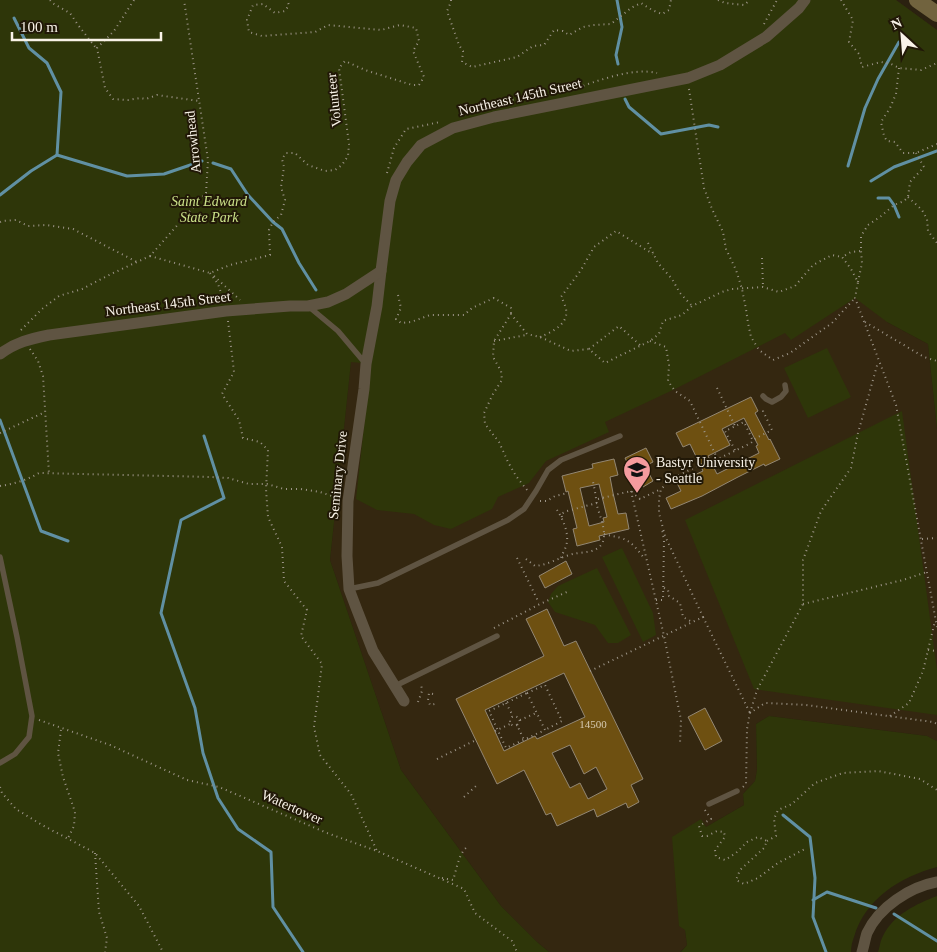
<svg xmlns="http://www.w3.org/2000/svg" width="937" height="952" font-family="Georgia,serif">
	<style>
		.built { fill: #342710 }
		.green { fill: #2e3609 }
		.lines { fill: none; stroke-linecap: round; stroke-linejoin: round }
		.stream { stroke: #6090a3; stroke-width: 3 }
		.building { fill: #6e5011; stroke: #938773; fill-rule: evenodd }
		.path { stroke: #9c9487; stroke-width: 2; stroke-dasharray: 1 4; stroke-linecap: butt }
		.service { stroke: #5f5442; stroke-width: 5.5 }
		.minor { stroke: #5f5442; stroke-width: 11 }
		.secondary { stroke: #71633e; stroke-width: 16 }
		.labels { text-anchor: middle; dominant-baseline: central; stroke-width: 4; stroke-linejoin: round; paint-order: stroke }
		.number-label { font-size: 11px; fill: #d6cab2 }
		.street-label { font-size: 14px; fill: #f9f3e8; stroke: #211807 }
		.park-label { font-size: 14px; font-style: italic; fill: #cbe189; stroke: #211807 }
		.poi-label { font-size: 14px; fill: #f9f3e8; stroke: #211807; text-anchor: start }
	</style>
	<rect width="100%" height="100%" fill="#2b2110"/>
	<path class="built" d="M 896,0 L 937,30 L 887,322 L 928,344 L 937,429 L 937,741 L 927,736 L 769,716 L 756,724 L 757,770 L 755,781 L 743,794 L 744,805 L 706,827 L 701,820 L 685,930 L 687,945 L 680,952 L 549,952 L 537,942 L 501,906 L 401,770 L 330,560 L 351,361 Z"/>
	<g class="green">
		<path d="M 0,0 L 896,0 L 937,30 L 937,429 L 928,344 L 887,322 L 855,298 L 791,340 L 785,333 L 675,389 L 605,422 L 609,432 L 546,461 L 529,483 L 498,497 L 492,509 L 451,529 L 434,525 L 414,514 L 377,510 L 356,499 L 371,364 L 351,362 L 330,560 L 401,770 L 501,906 L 537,942 L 549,952 L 0,952 Z"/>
		<path d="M 827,348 L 851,397 L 808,418 L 784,368 Z"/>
		<path d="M 902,411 L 937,670 L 937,715 L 754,689 L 685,520 Z"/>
		<path d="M 622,548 L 653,613 L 656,635 L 643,642 L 602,557 Z"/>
		<path d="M 597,568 L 631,635 L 618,643 L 608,643 L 595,625 L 555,612 L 548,602 L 551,594 L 558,586 Z"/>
		<path d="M 769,716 L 927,736 L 937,741 L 937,867 C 900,877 865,899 854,937 C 852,942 851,947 851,952 L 681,952 L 687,945 L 685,930 L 679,926 L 672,837 L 701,819 L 706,827 L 744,805 L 743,794 L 755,781 L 757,770 L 756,724 Z"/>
		<path d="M 937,896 L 937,952 L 878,952 C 880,947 880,941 883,936 C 893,915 916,904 937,896 Z"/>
	</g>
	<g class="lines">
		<g class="stream">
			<path d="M 617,0 L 622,27 L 616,55 L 618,64"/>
			<path d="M 14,18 L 29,48 L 47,63 L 61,92 L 57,155"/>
			<path d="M 625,99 L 629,107 L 661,134 L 709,125 L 718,127"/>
			<path d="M 213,163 L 231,169 L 248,195 L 273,222 L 282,229 L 299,263 L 316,290"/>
			<path d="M 848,166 L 865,108 L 878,79 L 899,42"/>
			<path d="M 871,181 L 894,167 L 937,151"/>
			<path d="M 0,195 L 31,171 L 57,155 L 127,176 L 164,174 L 202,161"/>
			<path d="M 878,198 L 889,198 L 894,205 L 899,217"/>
			<path d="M 0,420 L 41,531 L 68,541"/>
			<path d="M 204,436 L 224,498 L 181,520 L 161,613 L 195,708 L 203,753 L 218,798 L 238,829 L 271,852 L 273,907 L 303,952"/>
			<path d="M 783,815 L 810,837 L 815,878 L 813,917 L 826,952"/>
			<path d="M 813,900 L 827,892 L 876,908"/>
			<path d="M 894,914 L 937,941"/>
		</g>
	</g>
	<g class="building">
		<path d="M 751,397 L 758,411 L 755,413 L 769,440 L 770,439 L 780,459 L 765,466 L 764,464 L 738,477 L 702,496 L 671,509 L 666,498 L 681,491 L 677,483 L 703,471 L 690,444 L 683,447 L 676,433 ZM 744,418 L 758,445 L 756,446 L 759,453 L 717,474 L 708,456 L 730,445 L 722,429 Z"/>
		<path d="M 646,448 L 653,462 L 645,466 L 653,481 L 643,487 L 635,471 L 632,472 L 625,458 Z"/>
		<path d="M 614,459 L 618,475 L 610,477 L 613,493 L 618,514 L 626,513 L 629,529 L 599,536 L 600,540 L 577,546 L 573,529 L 577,528 L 568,491 L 566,492 L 562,476 L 593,468 L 592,464 ZM 599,484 L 607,517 L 603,518 L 604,522 L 589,526 L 580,488 Z"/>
		<path d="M 566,561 L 572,574 L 545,588 L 539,576 Z"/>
		<path d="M 547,609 L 564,646 L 576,641 L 643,779 L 631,785 L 639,802 L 628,808 L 626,803 L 597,817 L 594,809 L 557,826 L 551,813 L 546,815 L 524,770 L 497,784 L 456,699 L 544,656 L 526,619 ZM 564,673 L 585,717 L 537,739 L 535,736 L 504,751 L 485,710 ZM 570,745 L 584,774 L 596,767 L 607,789 L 588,799 L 580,783 L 570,788 L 552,753 Z"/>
		<path d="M 705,708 L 722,741 L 705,750 L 688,717 Z"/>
	</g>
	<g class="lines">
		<g class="path">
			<path d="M 50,0 L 54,4 L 70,13 L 78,25 L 96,48"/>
			<path d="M 134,0 L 114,31 L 97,48 L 105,88 L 113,99 L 128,100 L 140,98 L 146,99 L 157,95 L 199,101"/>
			<path d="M 451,0 L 451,2 L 447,11 L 459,45 L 463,51 L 462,62 L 472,67 L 517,57 L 533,46 L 544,45 L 554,30 L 563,31 L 569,35 L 583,27 L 593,25 L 611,24 L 631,8 L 641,3 L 652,10 L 662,14 L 669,10 L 671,0"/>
			<path d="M 718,0 L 725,3 L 744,5 L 750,0"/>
			<path d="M 841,0 L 853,20 L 849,42 L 859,54 L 862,67 L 881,62 L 891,64 L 899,68 L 921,70 L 937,63"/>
			<path d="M 764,24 L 777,0"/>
			<path d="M 899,68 L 896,94 L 890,108 L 881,122 L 884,136 L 887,141 L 895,142 L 903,153 L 916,153 L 937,144"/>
			<path d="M 574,89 C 597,81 633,67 657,73"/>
			<path d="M 689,89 L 704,188 L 712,209 L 723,232 L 726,249 L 736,270 L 742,289 L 746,309 L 748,323 L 751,337 L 759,350 L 773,360 L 790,353 L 832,323 L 854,299"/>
			<path d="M 470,112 L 487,103 L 543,96"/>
			<path d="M 916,153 L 924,167 L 910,182 L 908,197 L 904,201 L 894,205 L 880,217 L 868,225 L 861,236 L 861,251 L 851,252 L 842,257 L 851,269 L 858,282 L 855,298 L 896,405 L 937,627"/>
			<path d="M 387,173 L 394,148 L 406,129 L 440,122"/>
			<path d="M 908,197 L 922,210 L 927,219 L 928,231 L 937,243"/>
			<path d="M 0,222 L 2,221 L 16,220 L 28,226 L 46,225 L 73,229 L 137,262"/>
			<path d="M 648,243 L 658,263 L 672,279 L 680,293 L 692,306"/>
			<path d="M 150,256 L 210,273 L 230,265 L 270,255 L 269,230 L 273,222 L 281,215 L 285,200 L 281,187 L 284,167 L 282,159 L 286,153 L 295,153 L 308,165 L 325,171 L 335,170 L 342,165 L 348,156 L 349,144 L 339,68 L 345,61 L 365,70 L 412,85 L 419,85 L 424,77 L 413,51 L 419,41 L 416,28 L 400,25 L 381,30 L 328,25 L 315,32 L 262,36 L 249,32 L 247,20 L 253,5 L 263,4 L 275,13 L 285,11 L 289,5 L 287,0"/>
			<path d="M 762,258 L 763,287"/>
			<path d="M 210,273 L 218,284 L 224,302"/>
			<path d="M 214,276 L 240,300"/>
			<path d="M 858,282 L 862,263 L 861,251"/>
			<path d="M 398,295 L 401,308 L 396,319 L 401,323 L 411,322 L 430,315 L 464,315 L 472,308 L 494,298 L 511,308 L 511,314"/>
			<path d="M 228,321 L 234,372 L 222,394 L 239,420 L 243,438 L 260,442 L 268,450 L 266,489 L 268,517 L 282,547 L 284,581 L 307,610 L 301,636 L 322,664 L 314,727 L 320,755 L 351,794 L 377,851"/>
			<path d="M 865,322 L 924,357 L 937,361"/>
			<path d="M 21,330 L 42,309 L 59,296 L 82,289 L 111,274 L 150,256 L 206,193 L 208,160 L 184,0"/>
			<path d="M 540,337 C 552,332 569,324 566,309 C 565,305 563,300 561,297 L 581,270 L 594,247 L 616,231 L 653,254"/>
			<path d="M 494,341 L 526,335"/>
			<path d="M 650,341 L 666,347 L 669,365 L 668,381 L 675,391 L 690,401 L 717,458"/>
			<path d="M 30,349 L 38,361 L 43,376 L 49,474"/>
			<path d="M 589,349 L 619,326 L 640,345"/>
			<path d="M 717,388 L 735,426"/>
			<path d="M 0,433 L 45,412"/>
			<path d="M 735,450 L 725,431 L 744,422 L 753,441"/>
			<path d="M 0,486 C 14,484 27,480 39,473 L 211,477 L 228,478 L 249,484 L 267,484 L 284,489 L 301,489 L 320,492 L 338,498"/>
			<path d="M 527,490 L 516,476 L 508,462 L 499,442 L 485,424 L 484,413 L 493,394 L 502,380 L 501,371 L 493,357 L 494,341 L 511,314 L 527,334 L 540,337 L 571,351 L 589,349 L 605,363 L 650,341 L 659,334 L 663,321 L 682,315 L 692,306 L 722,292 L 732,289 L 763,287 L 779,292 L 795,286 L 813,265 L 832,255 L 842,257"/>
			<path d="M 631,491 L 664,636 L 681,720 L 680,743"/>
			<path d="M 598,499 L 631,491 L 640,499 L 661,489"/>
			<path d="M 540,501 L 547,501 L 555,496 L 568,493"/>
			<path d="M 557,510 C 563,519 570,535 566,546 C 565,550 562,554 561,558"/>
			<path d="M 562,517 L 561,514 L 567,511 L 597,503"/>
			<path d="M 604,534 C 610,536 615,536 621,538 C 632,541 638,551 645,559"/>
			<path d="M 922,539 L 937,538"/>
			<path d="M 517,558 L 539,603"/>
			<path d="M 526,559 L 535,566 C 548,565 560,557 573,554 C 581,552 593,553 599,547 C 610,538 600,517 597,506 C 596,498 595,490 593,482"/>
			<path d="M 664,588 L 668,590 L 669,596 L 680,603 L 683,617 L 692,622"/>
			<path d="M 656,600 L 663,600 L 664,540 L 662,530"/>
			<path d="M 803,604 L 903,580 L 927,572"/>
			<path d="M 703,617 L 750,713"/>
			<path d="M 494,628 L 540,604 L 569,591"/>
			<path d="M 928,650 L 937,651"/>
			<path d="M 590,671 L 703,617 L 665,536 L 659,513 L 659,499 L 661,489 L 673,478 L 710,460 L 720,458 L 751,443 L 756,438 L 772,430 L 763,411 L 764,407"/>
			<path d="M 527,693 L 545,730 L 506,748 L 489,711 Z"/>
			<path d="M 527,693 L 545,685 L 562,721 L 545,730"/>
			<path d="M 433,694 L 429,693 L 428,700 L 430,705 L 435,704"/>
			<path d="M 418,702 L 422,691 L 421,683"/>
			<path d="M 506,703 L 513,716"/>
			<path d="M 750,713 L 757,690 L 803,604 L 803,560 L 821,511 L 851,468 L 858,433 L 878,362"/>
			<path d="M 890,716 L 909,703 L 923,671 L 935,621"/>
			<path d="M 39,720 L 110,745 L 187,780 L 219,787 L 327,833 L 377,851 L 464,889 L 475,913 L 512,941 L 517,952"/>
			<path d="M 520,720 L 536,713"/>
			<path d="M 517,725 L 514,726 L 510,724 L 510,720 L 512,717 L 515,716 L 519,718 L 520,722 L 517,725 L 524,740"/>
			<path d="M 61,730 L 58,753 L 63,777 L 75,812 L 74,826 L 68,838"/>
			<path d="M 495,731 L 510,724"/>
			<path d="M 437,759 L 476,740"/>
			<path d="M 0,787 L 2,793 L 16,809 L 42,825 L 95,853 L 139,906 L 163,952"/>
			<path d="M 743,787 L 746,784 L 747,729 L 750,713 L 765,703 L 806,705 L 933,722 L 937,724"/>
			<path d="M 464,797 L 476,786"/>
			<path d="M 705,810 L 711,819 L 699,826 L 702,836 L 707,836 L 717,831 L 724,832 L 725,837 L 715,850 L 716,857 L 725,860 L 736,853 L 747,842 L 758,837 L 767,841 L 764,848 L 740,870 L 736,880 L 744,884 L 758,878 L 778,863 L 805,849"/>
			<path d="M 767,841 L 776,836 L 774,819 L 778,810 L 792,804 L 815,783 L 843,773 L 878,771 L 920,779 L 937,790"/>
			<path d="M 95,853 L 99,912 L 107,938 L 105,952"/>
			<path d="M 442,878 L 453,880 C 457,869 458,854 468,846"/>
		</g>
		<g class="service">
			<path d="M 308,306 L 338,331 L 365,363"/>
			<path d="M 763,396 L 766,399 L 772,402 L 781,397 L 786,391 L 785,385"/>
			<path d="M 0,557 L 17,637 L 32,716 L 29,737 L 15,754 L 0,763"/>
			<path d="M 349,589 L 378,583 L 508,520 L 524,509 L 536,491 L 548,470 L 561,460 L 620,436"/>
			<path d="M 395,686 L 497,636"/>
			<path d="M 709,804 L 737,791"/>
		</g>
		<g class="minor">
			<path d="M 381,271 L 377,306 L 366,364 L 364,389 L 348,501 L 347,556 L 349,589 L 357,610 L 373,651 L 404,701"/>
			<path d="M 0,354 C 16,342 30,339 49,335 L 226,311 L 290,306 L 308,306 L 328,302 L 346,294 L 381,271 L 390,201 L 396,180 L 407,162 L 421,145 L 453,128 L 494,117 L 688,78 L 720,65 L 766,37 L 799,8 L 805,0"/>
			<path d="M 862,952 C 864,946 865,939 867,933 C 879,907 910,887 937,882"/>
		</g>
		<path class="secondary" d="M 917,0 L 937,14"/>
	</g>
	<defs>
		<symbol id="university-pin" viewBox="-11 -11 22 30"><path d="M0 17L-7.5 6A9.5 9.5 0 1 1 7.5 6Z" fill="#f59b9e" stroke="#211807"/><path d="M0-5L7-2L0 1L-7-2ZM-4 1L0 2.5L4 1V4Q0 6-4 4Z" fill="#111"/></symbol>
	</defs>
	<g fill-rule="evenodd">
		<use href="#university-pin" x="621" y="454" width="32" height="43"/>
	</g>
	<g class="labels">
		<g class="number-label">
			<text x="593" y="724">14500</text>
		</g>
		<g class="street-label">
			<text transform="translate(520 97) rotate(-13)">Northeast 145th Street</text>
			<text transform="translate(334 100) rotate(-96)">Volunteer</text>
			<text transform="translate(193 142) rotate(-96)">Arrowhead</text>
			<text transform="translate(168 304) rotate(-7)">Northeast 145th Street</text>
			<text transform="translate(338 475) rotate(-84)">Seminary Drive</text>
			<text transform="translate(292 807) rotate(24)">Watertower</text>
		</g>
		<g class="park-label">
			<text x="209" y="201">Saint Edward<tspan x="209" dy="16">State Park</tspan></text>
		</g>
		<g class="poi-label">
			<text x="656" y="462">Bastyr University<tspan x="656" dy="16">- Seattle</tspan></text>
		</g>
	</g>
	<g transform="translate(902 35) rotate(334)" stroke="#211807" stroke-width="4" paint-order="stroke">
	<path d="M0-4L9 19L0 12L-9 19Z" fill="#f9f3e8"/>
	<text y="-8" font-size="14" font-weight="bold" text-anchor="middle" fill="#f9f3e8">N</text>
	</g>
	<path d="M12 32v8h149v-8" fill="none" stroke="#f9f3e8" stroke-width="2.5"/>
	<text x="20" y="32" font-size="15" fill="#f9f3e8" stroke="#211807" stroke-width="4" paint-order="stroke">100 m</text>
</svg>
